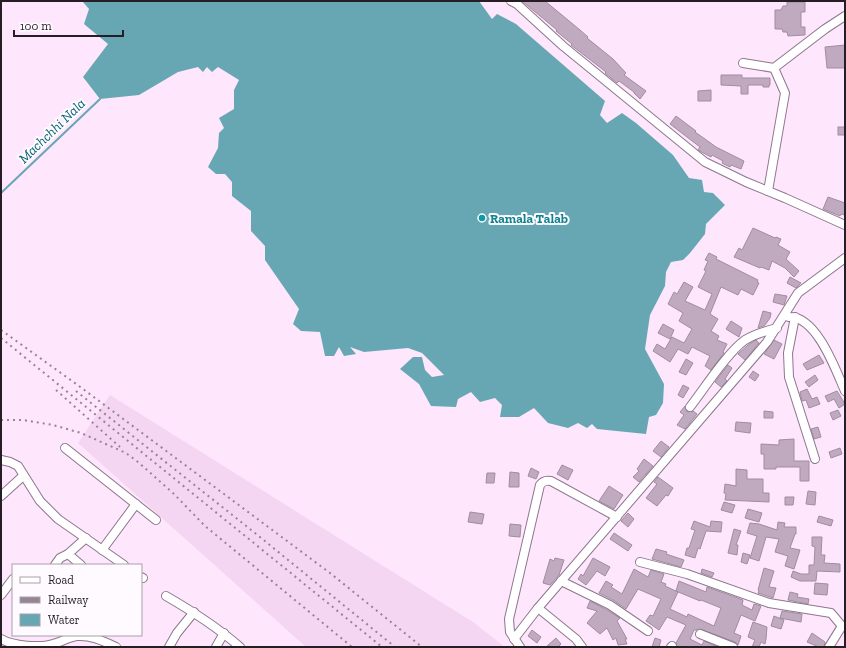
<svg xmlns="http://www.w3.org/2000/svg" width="846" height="648" font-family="'Zilla Slab',serif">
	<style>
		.built { fill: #f4d6f3 }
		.water { fill: #66a7b3 }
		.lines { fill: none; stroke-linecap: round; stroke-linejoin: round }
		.stream { stroke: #66a7b3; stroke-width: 2 }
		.building { fill: #c0aac0; stroke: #a28ca2 }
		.minor-casing { stroke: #8c778c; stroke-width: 10 }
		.minor { stroke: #fff; stroke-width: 8 }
		.rail { stroke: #958494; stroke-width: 2; stroke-dasharray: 2 4; stroke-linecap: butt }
		.culture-dot { fill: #0f9aa8; stroke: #fffaff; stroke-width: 1.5 }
		.labels { text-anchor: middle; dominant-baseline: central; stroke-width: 4; stroke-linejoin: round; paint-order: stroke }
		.culture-label { font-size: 13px; font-weight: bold; fill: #0d838f; stroke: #fffaff; text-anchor: start }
		.water-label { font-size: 14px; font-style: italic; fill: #026370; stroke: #fffaff }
	</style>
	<rect width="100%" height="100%" fill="#fee6fd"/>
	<path class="built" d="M 110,395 L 473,622 L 505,647 L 306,647 L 78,443 Z"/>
	<path class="water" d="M 82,1 L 479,1 L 492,19 L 497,14 L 516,24 L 605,101 L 600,115 L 607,123 L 622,113 L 636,123 L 673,155 L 689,178 L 702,180 L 704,192 L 713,193 L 725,205 L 706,224 L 705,234 L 690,253 L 683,260 L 671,262 L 666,272 L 665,286 L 650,315 L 645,349 L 664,384 L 663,403 L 656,415 L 649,417 L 646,434 L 597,429 L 592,424 L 587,428 L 578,423 L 568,428 L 548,423 L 534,408 L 519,417 L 500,417 L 502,405 L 495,398 L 480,402 L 471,392 L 458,399 L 456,407 L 431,406 L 419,384 L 400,369 L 413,357 L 422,357 L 425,370 L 432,377 L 444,375 L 422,353 L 408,348 L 364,352 L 350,347 L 356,354 L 344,356 L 339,347 L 334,356 L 325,356 L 320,332 L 301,331 L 293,324 L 299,309 L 265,260 L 265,246 L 251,231 L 251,211 L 232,196 L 232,182 L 225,174 L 216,174 L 208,167 L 218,148 L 219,133 L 224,128 L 219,118 L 234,109 L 234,90 L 239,80 L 218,67 L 212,72 L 207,67 L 203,72 L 198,67 L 178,72 L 139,95 L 100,99 L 83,77 L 108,44 L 84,24 L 89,9 Z"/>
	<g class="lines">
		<path class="stream" d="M 1,193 L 100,99"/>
	</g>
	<g class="building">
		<path d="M 522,1 L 545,1 L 580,30 L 588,37 L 587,38 L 613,59 L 626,73 L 624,75 L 646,91 L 640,99 L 634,93 L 634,92 L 619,81 L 617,83 L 605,73 L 606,72 L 571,45 L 572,44 L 556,31 L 557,30 Z"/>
		<path d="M 787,2 L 805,2 L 805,12 L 801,12 L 801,27 L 805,27 L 805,35 L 788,36 L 787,32 L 783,32 L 782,29 L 775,29 L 775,10 L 781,10 L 783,6 L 787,6 Z"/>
		<path d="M 845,45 L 845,68 L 827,68 L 825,47 Z"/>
		<path d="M 721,75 L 742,75 L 742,78 L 770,78 L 770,85 L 769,85 L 769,87 L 763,87 L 763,85 L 748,85 L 748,94 L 741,94 L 741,86 L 721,85 Z"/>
		<path d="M 711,90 L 711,101 L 698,101 L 698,91 Z"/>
		<path d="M 676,116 L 696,131 L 695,132 L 705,139 L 716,147 L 744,161 L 741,169 L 731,165 L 730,167 L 722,163 L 723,161 L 712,155 L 711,157 L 698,150 L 700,147 L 670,124 Z"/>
		<rect x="838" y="127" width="7" height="8"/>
		<path d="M 828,197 L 845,203 L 845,215 L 841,214 L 840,216 L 823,209 Z"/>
		<path d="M 753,228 L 775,238 L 776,237 L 781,239 L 778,245 L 790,252 L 786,259 L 799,271 L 794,277 L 785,268 L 772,261 L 769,270 L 761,267 L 760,268 L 734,257 L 739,248 L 742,250 Z"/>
		<path d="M 709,253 L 717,257 L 716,259 L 758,280 L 757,282 L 759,283 L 753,295 L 741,289 L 738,295 L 721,287 L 710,314 L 718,319 L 711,331 L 719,336 L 717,340 L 727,344 L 723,352 L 724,353 L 711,370 L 705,366 L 710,356 L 692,347 L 688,354 L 678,349 L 670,362 L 653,351 L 657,344 L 665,349 L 672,337 L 684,343 L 692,329 L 679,321 L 683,313 L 668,304 L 674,292 L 677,294 L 684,282 L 693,287 L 685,301 L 705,310 L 712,294 L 698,287 L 706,271 L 704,270 L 708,261 L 705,260 Z"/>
		<path d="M 790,277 L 801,283 L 796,288 L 787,283 Z"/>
		<path d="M 775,294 L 787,296 L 784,305 L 773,302 Z"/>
		<path d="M 763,311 L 771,313 L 770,318 L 765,325 L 758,328 Z"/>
		<path d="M 731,321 L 742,328 L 739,337 L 726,329 Z"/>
		<path d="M 663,324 L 674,330 L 670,339 L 658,333 Z"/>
		<path d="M 756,340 L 759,343 L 745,360 L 738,354 L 748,345 Z"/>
		<path d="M 774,340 L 782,344 L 774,359 L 764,354 Z"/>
		<path d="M 819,355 L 824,363 L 807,370 L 803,364 Z"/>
		<path d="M 686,359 L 693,363 L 686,375 L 679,372 Z"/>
		<path d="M 728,365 L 732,368 L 725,379 L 727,381 L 721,387 L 715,382 Z"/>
		<path d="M 753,371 L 759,375 L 755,381 L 749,377 Z"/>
		<path d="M 815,375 L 818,380 L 809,387 L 805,382 Z"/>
		<path d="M 683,385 L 689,388 L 683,398 L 678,395 Z"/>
		<path d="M 807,389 L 812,399 L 817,397 L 820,404 L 809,408 L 806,400 L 802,401 L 800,392 Z"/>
		<path d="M 837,391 L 845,404 L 839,408 L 834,399 L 828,402 L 825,396 Z"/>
		<path d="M 685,406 L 687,412 L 693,411 L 697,414 L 685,429 L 677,425 L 684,415 L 680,412 Z"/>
		<path d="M 838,410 L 841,416 L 833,420 L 830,413 Z"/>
		<path d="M 764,411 L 773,412 L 773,418 L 764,418 Z"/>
		<path d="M 736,422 L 751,423 L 750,433 L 735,431 Z"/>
		<path d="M 818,427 L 821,437 L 814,439 L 811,429 Z"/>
		<path d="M 794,439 L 794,461 L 809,461 L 809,481 L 800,481 L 800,467 L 776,467 L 776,469 L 764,469 L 764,454 L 761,454 L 761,444 L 779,445 L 779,440 Z"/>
		<path d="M 661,441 L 669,447 L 661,457 L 653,451 Z"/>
		<path d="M 840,448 L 842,454 L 831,458 L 829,452 Z"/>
		<path d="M 644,459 L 653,466 L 639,482 L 633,477 L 639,471 L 637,469 Z"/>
		<path d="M 562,465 L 573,470 L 568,480 L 557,474 Z"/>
		<path d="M 531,468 L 539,472 L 536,479 L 528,476 Z"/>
		<path d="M 736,469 L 747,470 L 747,479 L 763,479 L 763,493 L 769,493 L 769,502 L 725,500 L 726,494 L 724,493 L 725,484 L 736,486 Z"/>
		<path d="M 510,472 L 519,473 L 519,487 L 509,487 Z"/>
		<path d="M 487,473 L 495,473 L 494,483 L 486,483 Z"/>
		<path d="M 658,477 L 673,488 L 668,496 L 666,495 L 657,506 L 646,498 L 657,484 L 654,482 Z"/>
		<path d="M 609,486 L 623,495 L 614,509 L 599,501 Z"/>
		<path d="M 808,491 L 816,492 L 815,505 L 806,504 Z"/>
		<path d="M 785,497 L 794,497 L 793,505 L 785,505 Z"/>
		<path d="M 724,502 L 735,505 L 732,513 L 721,510 Z"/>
		<path d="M 748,509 L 762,513 L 759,522 L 745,518 Z"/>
		<path d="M 470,512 L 484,514 L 482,524 L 468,522 Z"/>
		<path d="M 628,513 L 634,519 L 628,527 L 621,521 Z"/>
		<path d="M 819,516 L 833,520 L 831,526 L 817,522 Z"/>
		<path d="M 694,521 L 710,527 L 711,521 L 722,522 L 721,532 L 706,531 L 700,549 L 698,548 L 695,558 L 685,555 L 687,548 L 689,548 L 695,530 L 691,529 Z"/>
		<path d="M 778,522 L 785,523 L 784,527 L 796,527 L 796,534 L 795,534 L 790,548 L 800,550 L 794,569 L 785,566 L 788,556 L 775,552 L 779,539 L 766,537 L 759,561 L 750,558 L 757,536 L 747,533 L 750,523 L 759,524 L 777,530 Z"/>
		<path d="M 510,524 L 521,525 L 520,537 L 509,536 Z"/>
		<path d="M 734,529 L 741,531 L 736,545 L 738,545 L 737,555 L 728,553 Z"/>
		<path d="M 614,533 L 632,545 L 628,551 L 610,539 Z"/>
		<path d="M 812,537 L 822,537 L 821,555 L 825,555 L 824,563 L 840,564 L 840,572 L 817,571 L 816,581 L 800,581 L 791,577 L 793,571 L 801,574 L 809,574 L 809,565 L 814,565 L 815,547 L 812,546 Z"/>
		<path d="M 656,549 L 667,552 L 666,554 L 684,560 L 681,567 L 652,559 Z"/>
		<path d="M 743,553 L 750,555 L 747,564 L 741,562 Z"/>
		<path d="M 555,558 L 564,560 L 559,575 L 550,585 L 543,583 L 550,559 L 554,561 Z"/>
		<path d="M 593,558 L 610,567 L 605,576 L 597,571 L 586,585 L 578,579 L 581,574 L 583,576 Z"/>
		<path d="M 764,568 L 774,571 L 769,587 L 776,588 L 773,598 L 758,593 L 759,591 L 758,590 Z"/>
		<path d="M 634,569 L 648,577 L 651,570 L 664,574 L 661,582 L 666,584 L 665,586 L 678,592 L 670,609 L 687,617 L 688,614 L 714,626 L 721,608 L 701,600 L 700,601 L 676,591 L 679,581 L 706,592 L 707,587 L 735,597 L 743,600 L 742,605 L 752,610 L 754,604 L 761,606 L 755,621 L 741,615 L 734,633 L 741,636 L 738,645 L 735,642 L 700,629 L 696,630 L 694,630 L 690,639 L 702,645 L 704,641 L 718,647 L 677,647 L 676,643 L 686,625 L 667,617 L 659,630 L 646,621 L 650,615 L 653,616 L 661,599 L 638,589 L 626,609 L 613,600 L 599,593 L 606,581 L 613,585 L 611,587 L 622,594 Z"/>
		<path d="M 702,569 L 714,573 L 712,577 L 701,573 Z"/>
		<path d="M 815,583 L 828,584 L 827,595 L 814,594 Z"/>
		<path d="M 790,592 L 798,594 L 797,597 L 809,599 L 808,604 L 788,600 Z"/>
		<path d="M 590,601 L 607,610 L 620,618 L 617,621 L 627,639 L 625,639 L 627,644 L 618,645 L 616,638 L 613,640 L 607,628 L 600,634 L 587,623 L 597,611 L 587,608 Z"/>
		<path d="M 782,611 L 802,614 L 801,622 L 780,618 Z"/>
		<path d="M 774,616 L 784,620 L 781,629 L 771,626 Z"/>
		<path d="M 753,622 L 767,627 L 766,639 L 765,644 L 761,642 L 759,647 L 752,647 L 755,640 L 748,637 Z"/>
		<path d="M 532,630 L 541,637 L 537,643 L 528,636 Z"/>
		<path d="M 812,633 L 825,642 L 824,647 L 819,647 L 807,642 Z"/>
		<path d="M 556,638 L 561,644 L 558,647 L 546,647 Z"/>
		<path d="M 655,638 L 661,640 L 659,647 L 652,647 Z"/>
	</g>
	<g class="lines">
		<defs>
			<g id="minor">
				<path d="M 511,1 L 517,4 L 563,46 L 705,162 L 746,182 L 785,198 L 845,225"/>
				<path d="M 743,63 L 774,68 L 825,29 L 845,16"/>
				<path d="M 768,191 L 785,93 L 774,68"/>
				<path d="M 789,317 C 817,316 836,371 845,391"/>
				<path d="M 795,317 L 788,353 L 789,377 L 815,459"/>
				<path d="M 690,407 C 704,389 727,353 745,340 C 755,334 765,331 777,328"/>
				<path d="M 65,448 L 156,520"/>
				<path d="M 1,460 L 10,462 L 18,466 L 40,501 L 58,519 L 124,565"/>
				<path d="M 1,496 L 23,476"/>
				<path d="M 102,550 L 136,504"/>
				<path d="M 68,554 L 81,565"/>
				<path d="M 640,562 L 687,574 L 769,603 L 831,613 L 842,626"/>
				<path d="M 55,565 L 60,558 L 68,554 L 86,538"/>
				<path d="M 141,577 L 143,578"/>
				<path d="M 561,581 L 610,605 L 648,631"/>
				<path d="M 1,595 L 13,579"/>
				<path d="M 166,596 C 192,611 217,627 240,647"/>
				<path d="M 538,608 L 576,639 L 582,647"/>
				<path d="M 700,634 L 733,647"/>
				<path d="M 1,639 C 13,646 40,648 53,644 C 62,642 68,637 77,636 C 91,635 103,641 116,647"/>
				<path d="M 514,639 L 538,608 L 767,342 L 798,293 L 845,258"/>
				<path d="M 169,647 L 177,633 L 194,612"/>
				<path d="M 216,647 L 224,633"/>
				<path d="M 520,647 L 510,632 L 509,619 L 540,485 C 543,481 546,480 551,481 L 617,517"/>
				<path d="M 671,647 L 672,646"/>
				<path d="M 829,647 L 842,626 L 845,626"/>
			</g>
		</defs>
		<use href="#minor" class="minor-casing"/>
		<use href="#minor" class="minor"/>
		<g class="rail">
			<path d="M 1,330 L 79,386 L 330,573 L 422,647"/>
			<path d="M 1,338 L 382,647"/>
			<path d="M 56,390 L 120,447"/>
			<path d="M 76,391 L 255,533 L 395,647"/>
			<path d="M 1,420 L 23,420 L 53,425 L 81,433 L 126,453 L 138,462 L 174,494 L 205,526 L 352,647"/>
		</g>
	</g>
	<circle class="culture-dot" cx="482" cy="218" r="4"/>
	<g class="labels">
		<g class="culture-label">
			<text x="490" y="218">Ramala Talab</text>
		</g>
		<g class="water-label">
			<text transform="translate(52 131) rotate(-44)">Machchhi Nala</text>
		</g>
	</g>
	<rect width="846" height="648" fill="none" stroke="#261d25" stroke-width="4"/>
	<rect x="12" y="564" width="130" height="72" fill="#fffaff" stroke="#a8a2a8"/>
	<rect x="20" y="577" width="20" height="6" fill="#ffffff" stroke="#a8a2a8"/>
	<text x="48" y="584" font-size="12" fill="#261d25">Road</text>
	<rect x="20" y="597" width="20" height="6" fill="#958494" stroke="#a8a2a8"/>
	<text x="48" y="604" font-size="12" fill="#261d25">Railway</text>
	<rect x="20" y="614" width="20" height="12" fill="#66a7b3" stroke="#a8a2a8"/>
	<text x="48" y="624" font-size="12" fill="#261d25">Water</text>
	<path d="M14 30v6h109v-6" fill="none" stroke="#261d25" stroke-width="2"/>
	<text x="20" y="30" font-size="12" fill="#261d25" stroke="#fffaff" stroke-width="3" paint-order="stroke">100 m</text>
</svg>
